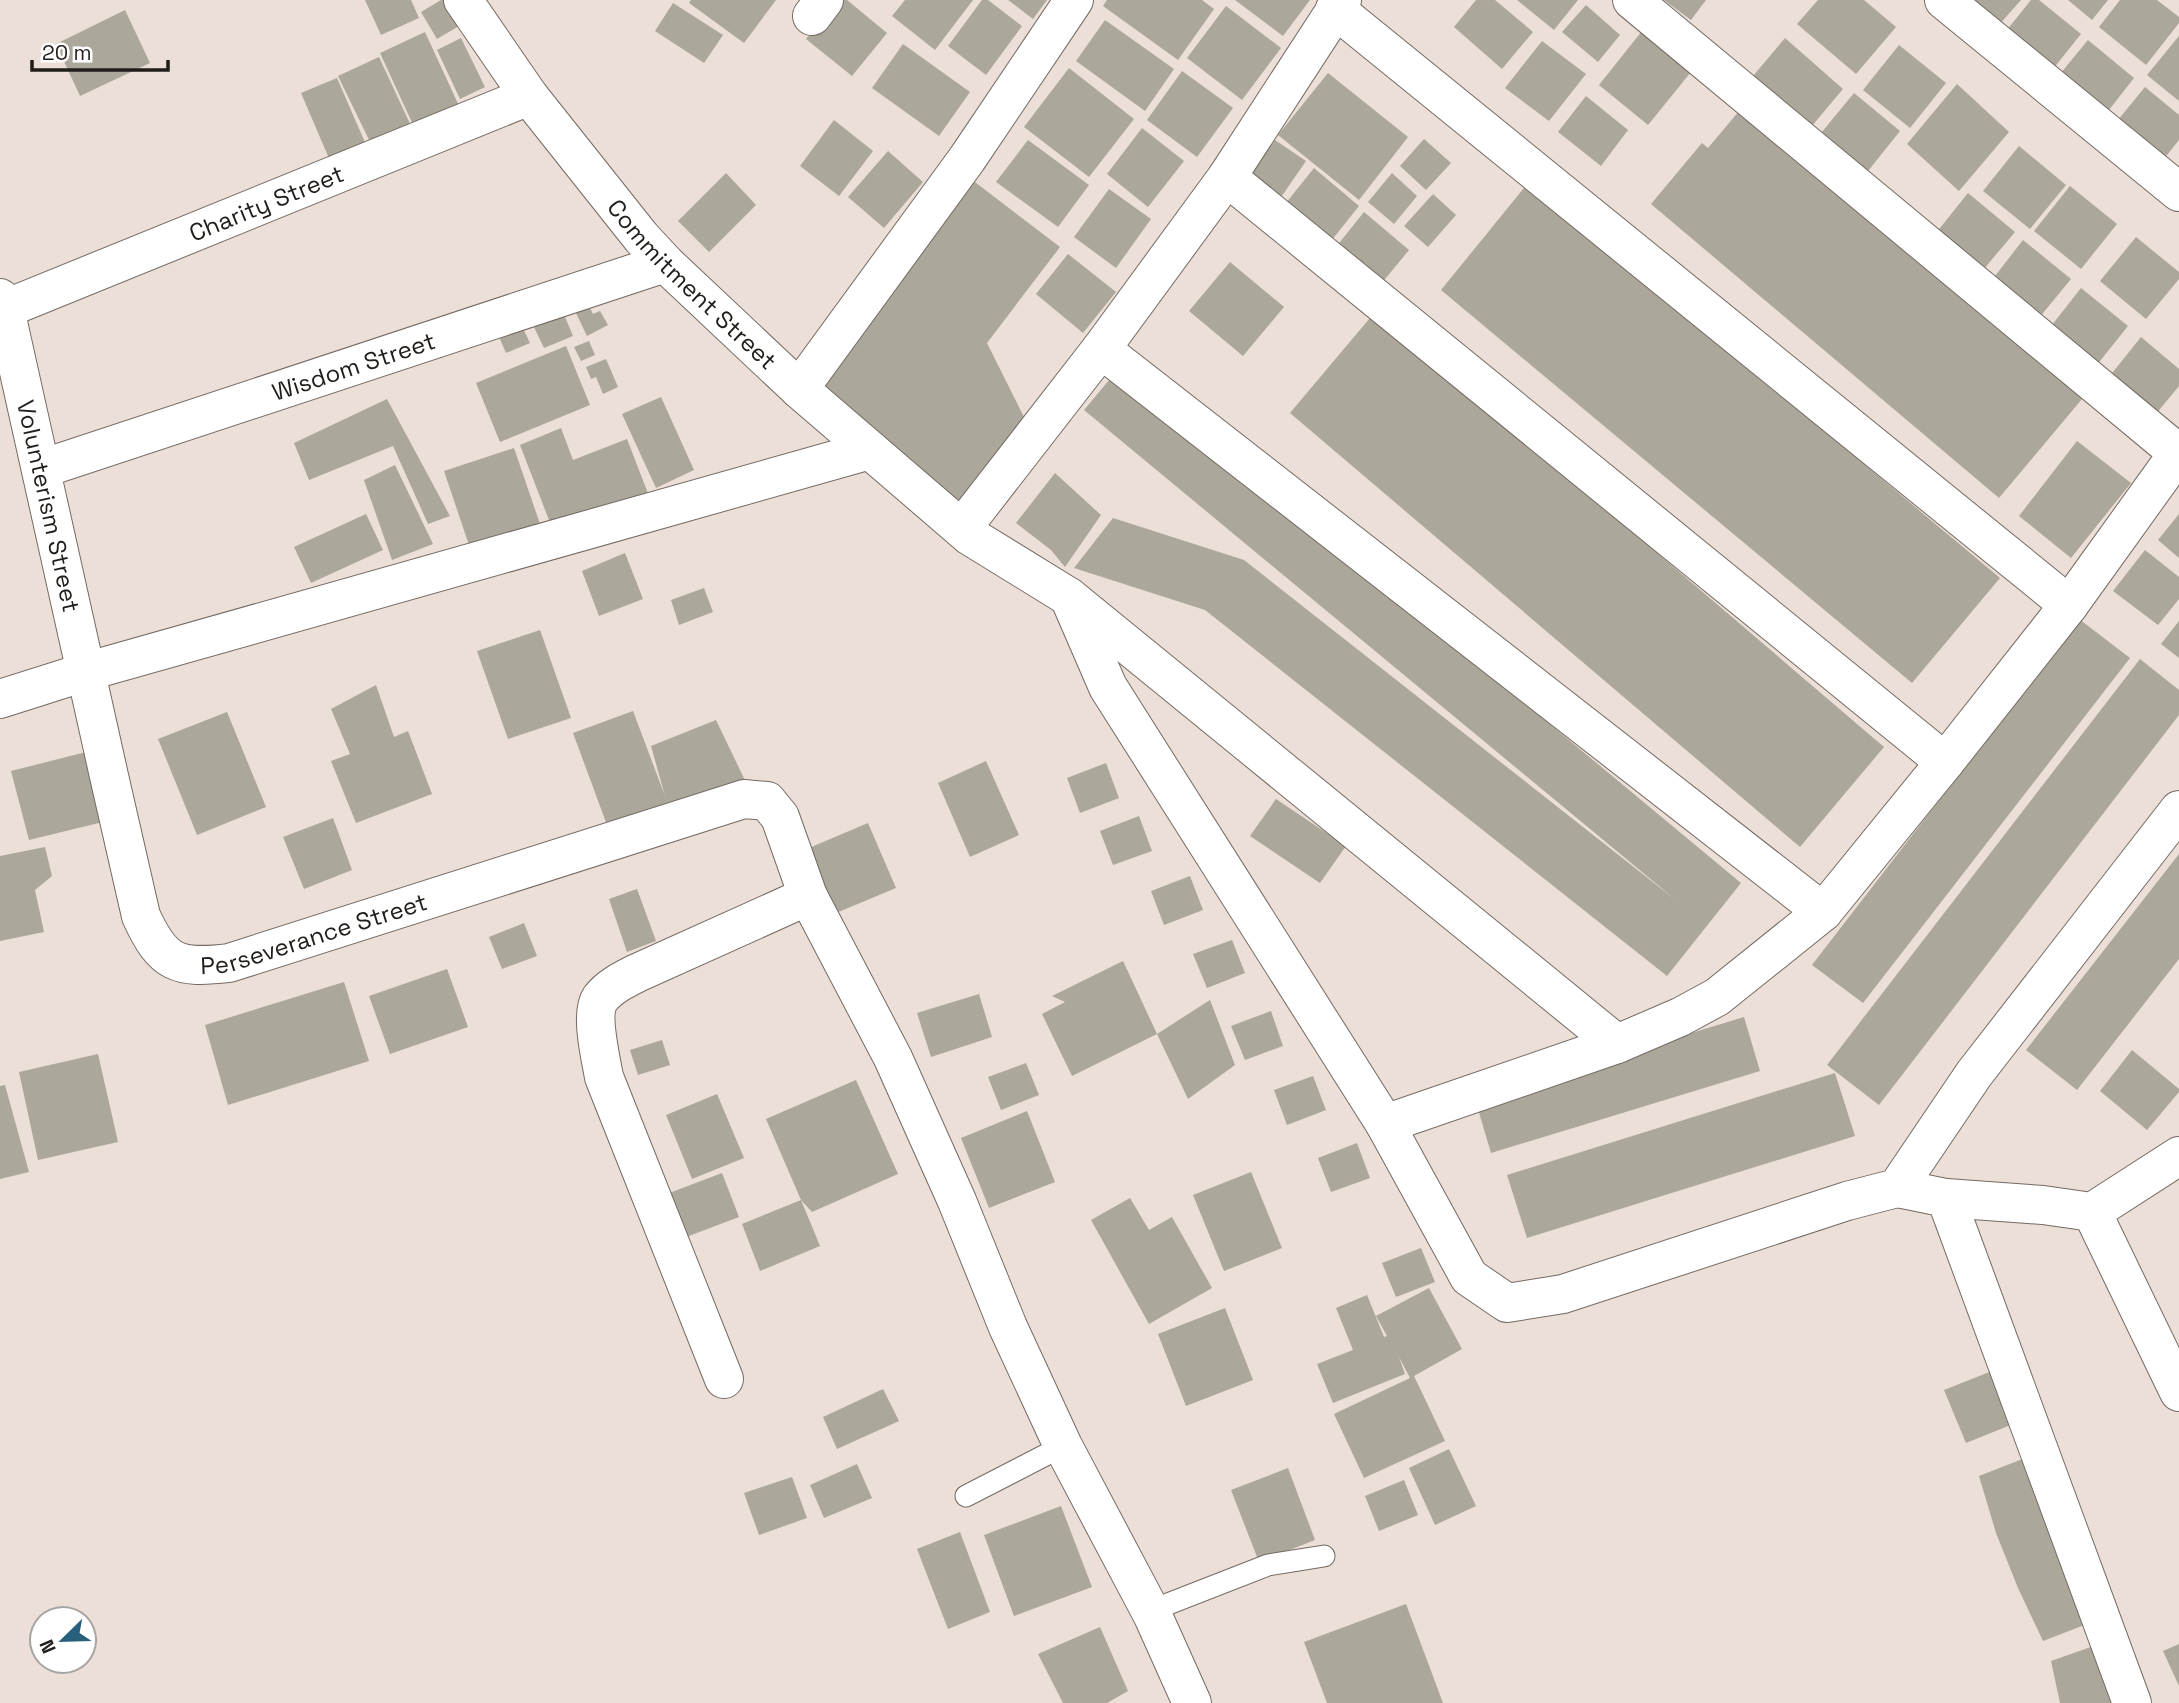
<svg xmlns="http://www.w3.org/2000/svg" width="2179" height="1703" font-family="'Space Grotesk',sans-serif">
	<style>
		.building { fill: #aba79b }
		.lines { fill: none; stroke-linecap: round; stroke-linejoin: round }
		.service-casing { stroke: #746a63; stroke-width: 23 }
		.minor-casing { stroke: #746a63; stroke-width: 40 }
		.service { stroke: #fff; stroke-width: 21 }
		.minor { stroke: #fff; stroke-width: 38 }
		.labels { text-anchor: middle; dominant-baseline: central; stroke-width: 6; stroke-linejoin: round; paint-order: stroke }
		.street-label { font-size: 24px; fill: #211d1a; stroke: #fff }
	</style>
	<rect width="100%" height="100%" fill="#ebdfd7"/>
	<g class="building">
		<path d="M 365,0 L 411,0 L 419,18 L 381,35 Z"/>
		<path d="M 441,0 L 457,0 L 469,20 L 437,39 L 421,12 Z"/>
		<path d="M 691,0 L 776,0 L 744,43 L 689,3 Z"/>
		<path d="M 838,0 L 847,0 L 887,33 L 852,76 L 806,39 Z"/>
		<path d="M 905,0 L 973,0 L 935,50 L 892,16 Z"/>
		<path d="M 982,0 L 988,0 L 1022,26 L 986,75 L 948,46 Z"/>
		<path d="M 1008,0 L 1047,0 L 1033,19 Z"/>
		<path d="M 1107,0 L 1202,0 L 1214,9 L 1178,60 L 1103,6 Z"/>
		<path d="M 1235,0 L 1310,0 L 1283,36 Z"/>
		<path d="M 1476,0 L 1495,0 L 1533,32 L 1502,69 L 1454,27 Z"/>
		<path d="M 1517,0 L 1578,0 L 1554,30 Z"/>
		<path d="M 1664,0 L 1706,0 L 1691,20 Z"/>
		<path d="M 1818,0 L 1864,0 L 1896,27 L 1856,74 L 1797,24 Z"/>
		<path d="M 1950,0 L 2021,0 L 1990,35 Z"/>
		<path d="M 2031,0 L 2039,0 L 2081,34 L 2045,79 L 1998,41 Z"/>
		<path d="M 2068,0 L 2108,0 L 2092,20 Z"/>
		<path d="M 2120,0 L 2157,0 L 2179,17 L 2179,23 L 2146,65 L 2099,27 Z"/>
		<path d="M 673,3 L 723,35 L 704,63 L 655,31 Z"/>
		<path d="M 1586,5 L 1620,35 L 1598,62 L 1562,32 Z"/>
		<path d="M 1226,6 L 1281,48 L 1242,100 L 1187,58 Z"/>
		<path d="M 125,10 L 150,63 L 80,96 L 56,44 Z"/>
		<path d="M 1105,20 L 1174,69 L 1145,111 L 1076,61 Z"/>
		<path d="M 1646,26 L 1695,67 L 1648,125 L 1599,85 Z"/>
		<path d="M 425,32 L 460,108 L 415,129 L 380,53 Z"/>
		<path d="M 2179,36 L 2179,101 L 2147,75 Z"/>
		<path d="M 461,38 L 485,87 L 460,99 L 437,50 Z"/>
		<path d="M 1785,38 L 1843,89 L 1806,133 L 1748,82 Z"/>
		<path d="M 2088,40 L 2134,78 L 2098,124 L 2051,85 Z"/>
		<path d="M 1542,41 L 1586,74 L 1549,121 L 1505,88 Z"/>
		<path d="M 903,44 L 970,92 L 939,136 L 872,88 Z"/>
		<path d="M 1899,45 L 1946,83 L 1910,128 L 1863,90 Z"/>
		<path d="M 379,57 L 412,128 L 372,146 L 338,76 Z"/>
		<path d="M 1069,68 L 1134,119 L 1089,177 L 1024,127 Z"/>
		<path d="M 1182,71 L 1233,108 L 1197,157 L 1147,120 Z"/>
		<path d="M 1328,73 L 1408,137 L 1359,200 L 1278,135 Z"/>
		<path d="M 337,78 L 367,147 L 331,163 L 301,93 Z"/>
		<path d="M 1957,84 L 2009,132 L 1959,191 L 1907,144 Z"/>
		<path d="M 2145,87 L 2179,115 L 2179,140 L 2155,170 L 2109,131 Z"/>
		<path d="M 1854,93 L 1900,131 L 1864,176 L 1817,138 Z"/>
		<path d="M 1586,96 L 1628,130 L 1601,166 L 1558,132 Z"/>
		<path d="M 1745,104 L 2087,393 L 1999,498 L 1651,204 L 1702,143 L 1708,148 Z"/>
		<path d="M 834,120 L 873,151 L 839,196 L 800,166 Z"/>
		<path d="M 1142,128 L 1184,161 L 1148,207 L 1107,174 Z"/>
		<path d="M 1424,139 L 1451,163 L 1426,190 L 1400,166 Z"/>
		<path d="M 1028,140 L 1089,185 L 1058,227 L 996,182 Z"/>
		<path d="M 1275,140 L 1306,161 L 1277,203 L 1246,181 Z"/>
		<path d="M 2019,146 L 2066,185 L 2030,229 L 1983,191 Z"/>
		<path d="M 888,151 L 923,182 L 884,228 L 848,197 Z"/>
		<path d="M 1314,168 L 1359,206 L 1327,246 L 1282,208 Z"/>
		<path d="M 726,173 L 756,205 L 709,252 L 678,221 Z"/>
		<path d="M 1392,173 L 1417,196 L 1394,224 L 1368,202 Z"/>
		<path d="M 971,179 L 1060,247 L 987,343 L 1026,421 L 963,505 L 813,390 Z"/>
		<path d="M 1528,183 L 2000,578 L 1912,683 L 1441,290 Z"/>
		<path d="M 2070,186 L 2117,224 L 2081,269 L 2034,231 Z"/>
		<path d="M 1109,189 L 1151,219 L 1116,268 L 1074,237 Z"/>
		<path d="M 1968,193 L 2015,232 L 1978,276 L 1932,238 Z"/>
		<path d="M 1433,194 L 1456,215 L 1428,247 L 1404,226 Z"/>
		<path d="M 1364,212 L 1409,250 L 1381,284 L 1336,247 Z"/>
		<path d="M 2136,237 L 2179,272 L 2179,279 L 2146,319 L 2100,281 Z"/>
		<path d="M 2023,240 L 2071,279 L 2034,324 L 1988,285 Z"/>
		<path d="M 1068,254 L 1116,292 L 1083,333 L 1036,294 Z"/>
		<path d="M 1230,262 L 1284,307 L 1243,356 L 1189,311 Z"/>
		<path d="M 2081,288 L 2128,326 L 2092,371 L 2045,334 Z"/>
		<path d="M 589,306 L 593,314 L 600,311 L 608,325 L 587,336 L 576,313 Z"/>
		<path d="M 563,312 L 573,336 L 544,348 L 533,325 Z"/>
		<path d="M 1375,312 L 1884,747 L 1800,847 L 1290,413 Z"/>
		<path d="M 520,322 L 530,343 L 506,353 L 497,332 Z"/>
		<path d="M 2141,337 L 2179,369 L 2179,386 L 2151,420 L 2105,382 Z"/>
		<path d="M 589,341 L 595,355 L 581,361 L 574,347 Z"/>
		<path d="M 566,346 L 590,405 L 500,442 L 476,383 Z"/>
		<path d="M 606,359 L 618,387 L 603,394 L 596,377 L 591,379 L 586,367 Z"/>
		<path d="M 1120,367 L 1741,883 L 1667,976 L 1205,610 L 1074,568 L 1113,518 L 1244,560 L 1677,901 L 1084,410 Z"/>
		<path d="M 661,397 L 694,470 L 656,488 L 622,414 Z"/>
		<path d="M 387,399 L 450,516 L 428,524 L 393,446 L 309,480 L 294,443 Z"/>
		<path d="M 561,428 L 573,460 L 627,439 L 649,496 L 554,533 L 520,445 Z"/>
		<path d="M 2077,441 L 2131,483 L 2071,558 L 2019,516 Z"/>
		<path d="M 514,448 L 540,524 L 470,548 L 444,471 Z"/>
		<path d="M 395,465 L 433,544 L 392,560 L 364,480 Z"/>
		<path d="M 1055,473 L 1101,515 L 1065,567 L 1051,550 L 1016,523 Z"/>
		<path d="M 366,514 L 383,550 L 311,583 L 294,547 Z"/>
		<path d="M 2179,514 L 2179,558 L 2158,540 Z"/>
		<path d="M 2145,550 L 2179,577 L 2179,599 L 2158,625 L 2113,591 Z"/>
		<path d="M 625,553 L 643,599 L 599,616 L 582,571 Z"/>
		<path d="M 704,588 L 713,612 L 679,625 L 671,600 Z"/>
		<path d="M 2079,619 L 2130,658 L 1863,1003 L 1812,965 Z"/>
		<path d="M 2179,621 L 2179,658 L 2161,644 Z"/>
		<path d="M 540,630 L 571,718 L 508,739 L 477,651 Z"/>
		<path d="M 2140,659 L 2179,690 L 2179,715 L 1879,1105 L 1827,1065 Z"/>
		<path d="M 376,685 L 394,737 L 408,731 L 432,794 L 356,823 L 331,761 L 350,754 L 331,709 Z"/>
		<path d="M 633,711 L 665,796 L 651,746 L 716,720 L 751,793 L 675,814 L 667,803 L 607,825 L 573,733 Z"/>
		<path d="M 227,712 L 266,807 L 197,835 L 158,739 Z"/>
		<path d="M 90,751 L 107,821 L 29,840 L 11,771 Z"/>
		<path d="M 986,761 L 1019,835 L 970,857 L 938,783 Z"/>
		<path d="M 1106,763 L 1119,798 L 1080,813 L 1067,778 Z"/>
		<path d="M 1276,799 L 1346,846 L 1320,883 L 1250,836 Z"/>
		<path d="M 1139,816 L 1152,851 L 1113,865 L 1100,831 Z"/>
		<path d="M 333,818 L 352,870 L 304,889 L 283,837 Z"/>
		<path d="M 868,823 L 896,888 L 836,913 L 809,848 Z"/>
		<path d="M 45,847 L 52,876 L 35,890 L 44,932 L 0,941 L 0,856 Z"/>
		<path d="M 2179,854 L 2179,959 L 2077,1090 L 2026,1050 Z"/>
		<path d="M 1190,876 L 1203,910 L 1164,925 L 1151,891 Z"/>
		<path d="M 637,889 L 656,941 L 627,952 L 609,899 Z"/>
		<path d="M 524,923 L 537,956 L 502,969 L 489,937 Z"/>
		<path d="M 1232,940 L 1245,973 L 1207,988 L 1193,954 Z"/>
		<path d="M 1123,961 L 1157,1034 L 1072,1076 L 1042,1014 L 1065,1002 L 1052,996 Z"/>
		<path d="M 447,969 L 468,1027 L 390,1054 L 369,996 Z"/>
		<path d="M 344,982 L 369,1061 L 228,1105 L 205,1025 Z"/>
		<path d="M 979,994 L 992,1037 L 931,1057 L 917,1013 Z"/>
		<path d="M 1210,1000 L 1235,1065 L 1188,1099 L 1157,1034 Z"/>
		<path d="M 1271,1011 L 1283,1046 L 1245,1060 L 1231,1026 Z"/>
		<path d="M 1744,1017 L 1760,1071 L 1491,1153 L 1475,1099 Z"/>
		<path d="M 662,1040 L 670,1065 L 638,1075 L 630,1050 Z"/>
		<path d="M 2132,1050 L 2179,1089 L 2179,1092 L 2147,1130 L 2100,1091 Z"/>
		<path d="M 98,1054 L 118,1142 L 38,1160 L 19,1072 Z"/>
		<path d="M 1026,1063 L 1039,1095 L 1001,1110 L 988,1077 Z"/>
		<path d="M 1835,1073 L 1855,1136 L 1527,1238 L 1507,1175 Z"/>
		<path d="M 1313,1076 L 1326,1110 L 1287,1125 L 1274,1090 Z"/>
		<path d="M 856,1080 L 898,1174 L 812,1212 L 801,1200 L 766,1119 Z"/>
		<path d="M 5,1085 L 29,1172 L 0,1179 L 0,1086 Z"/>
		<path d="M 717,1094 L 744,1158 L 692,1179 L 666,1115 Z"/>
		<path d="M 1027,1111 L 1055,1182 L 989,1208 L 961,1138 Z"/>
		<path d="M 1357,1143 L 1370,1178 L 1331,1192 L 1318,1158 Z"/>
		<path d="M 1251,1172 L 1282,1248 L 1224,1271 L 1193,1195 Z"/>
		<path d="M 722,1173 L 739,1217 L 681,1239 L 664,1195 Z"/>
		<path d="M 1130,1198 L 1149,1230 L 1172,1217 L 1212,1288 L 1149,1324 L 1091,1220 Z"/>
		<path d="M 801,1200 L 820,1246 L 760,1271 L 742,1224 Z"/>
		<path d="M 1421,1248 L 1435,1282 L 1396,1297 L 1382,1263 Z"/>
		<path d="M 1429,1288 L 1462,1349 L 1414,1376 L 1445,1441 L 1364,1478 L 1334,1414 L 1410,1378 L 1399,1357 L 1405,1374 L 1333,1403 L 1317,1364 L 1353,1350 L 1336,1308 L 1367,1295 L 1384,1337 L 1387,1336 L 1376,1316 Z"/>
		<path d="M 1225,1308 L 1253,1380 L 1186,1406 L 1158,1334 Z"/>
		<path d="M 2002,1367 L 2023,1420 L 1966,1443 L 1944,1390 Z"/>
		<path d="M 883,1389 L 899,1421 L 837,1449 L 823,1417 Z"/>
		<path d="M 1449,1449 L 1476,1506 L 1435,1525 L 1409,1468 Z"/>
		<path d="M 2035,1454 L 2100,1619 L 2043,1641 L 2018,1588 L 1996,1533 L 1979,1476 Z"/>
		<path d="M 857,1464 L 872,1498 L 824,1518 L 810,1485 Z"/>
		<path d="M 1288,1468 L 1315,1540 L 1259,1562 L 1231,1490 Z"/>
		<path d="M 792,1477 L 807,1518 L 759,1535 L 744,1493 Z"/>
		<path d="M 1404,1480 L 1418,1515 L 1379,1531 L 1365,1496 Z"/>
		<path d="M 1061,1506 L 1092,1587 L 1014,1616 L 984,1535 Z"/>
		<path d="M 960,1532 L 990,1612 L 948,1629 L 917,1549 Z"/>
		<path d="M 1406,1604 L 1443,1703 L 1327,1703 L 1304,1642 Z"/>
		<path d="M 1100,1627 L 1128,1691 L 1107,1703 L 1063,1703 L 1038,1654 Z"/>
		<path d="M 2105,1642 L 2117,1703 L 2060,1703 L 2051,1661 Z"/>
		<path d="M 2179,1644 L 2179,1686 L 2163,1651 Z"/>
	</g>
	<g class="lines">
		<defs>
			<g id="service">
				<path d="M 966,1496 L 1063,1446"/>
				<path d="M 1150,1611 L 1268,1565 L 1324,1556"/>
			</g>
			<g id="minor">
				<path id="s1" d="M 463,0 L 529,96 L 641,237 L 665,263 L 799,389 L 970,536 L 1069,597 L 1617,1044"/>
				<path d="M 1632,0 L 2178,453"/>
				<path d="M 1944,0 L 2179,192"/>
				<path d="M 1335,9 L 2069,605"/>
				<path d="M 812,16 L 824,0"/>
				<path d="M 1227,177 L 1945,762"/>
				<path id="s2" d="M 0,298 L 5,309 C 51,511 94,714 141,916 C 163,964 177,969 229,963 L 744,799 L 767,801 L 780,817 L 808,896 L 893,1058 L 957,1201 L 1008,1327 L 1063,1446 L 1153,1616 L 1192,1703"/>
				<path id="s3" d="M 5,309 L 529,96"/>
				<path d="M 1101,349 L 1823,912"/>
				<path d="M 799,389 L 967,159 L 1074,0"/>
				<path id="s4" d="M 41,469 L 665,263"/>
				<path d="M 962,528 L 1101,349 L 1227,177 L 1342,0"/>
				<path d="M 1069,597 L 1108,687 L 1385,1124 L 1469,1277 L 1507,1303 L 1563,1294 L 1847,1201 L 1897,1188 L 1974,1074 L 2179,810"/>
				<path d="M 0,699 L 85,672 L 870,450"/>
				<path d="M 1385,1124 L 1617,1044 L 1680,1017 L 1717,997 L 1823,912 L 1945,762 L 2069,605 L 2179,452"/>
				<path d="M 1897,1188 L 1946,1198 L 2132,1703"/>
				<path d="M 1946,1198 L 2043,1205 L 2092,1212 L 2179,1156"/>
				<path d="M 2092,1212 L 2179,1392"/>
				<path d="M 724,1379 L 604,1077 C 601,1060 590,1014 600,999 C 609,987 623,980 637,973 L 808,896"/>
			</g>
		</defs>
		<use href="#service" class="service-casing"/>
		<use href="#minor" class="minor-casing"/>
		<use href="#service" class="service"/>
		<use href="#minor" class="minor"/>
	</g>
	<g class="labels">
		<g class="street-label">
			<text stroke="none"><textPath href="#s3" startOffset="282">Charity Street</textPath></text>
			<text stroke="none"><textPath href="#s1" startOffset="366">Commitment Street</textPath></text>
			<text stroke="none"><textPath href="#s4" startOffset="329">Wisdom Street</textPath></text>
			<text stroke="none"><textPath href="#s2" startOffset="214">Volunterism Street</textPath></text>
			<text stroke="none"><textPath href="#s2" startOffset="835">Perseverance Street</textPath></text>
		</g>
	</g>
	<g transform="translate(63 1640) rotate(247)"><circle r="33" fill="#ffffff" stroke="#a6a5a3" stroke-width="2"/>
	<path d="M0-5L12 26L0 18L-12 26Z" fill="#27607a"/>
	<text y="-10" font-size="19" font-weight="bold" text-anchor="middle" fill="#211d1a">N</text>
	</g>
	<path d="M32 60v10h136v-10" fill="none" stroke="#211d1a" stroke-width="3.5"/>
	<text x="42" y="60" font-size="21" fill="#211d1a" stroke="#ffffff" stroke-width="5" paint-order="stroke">20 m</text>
</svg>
